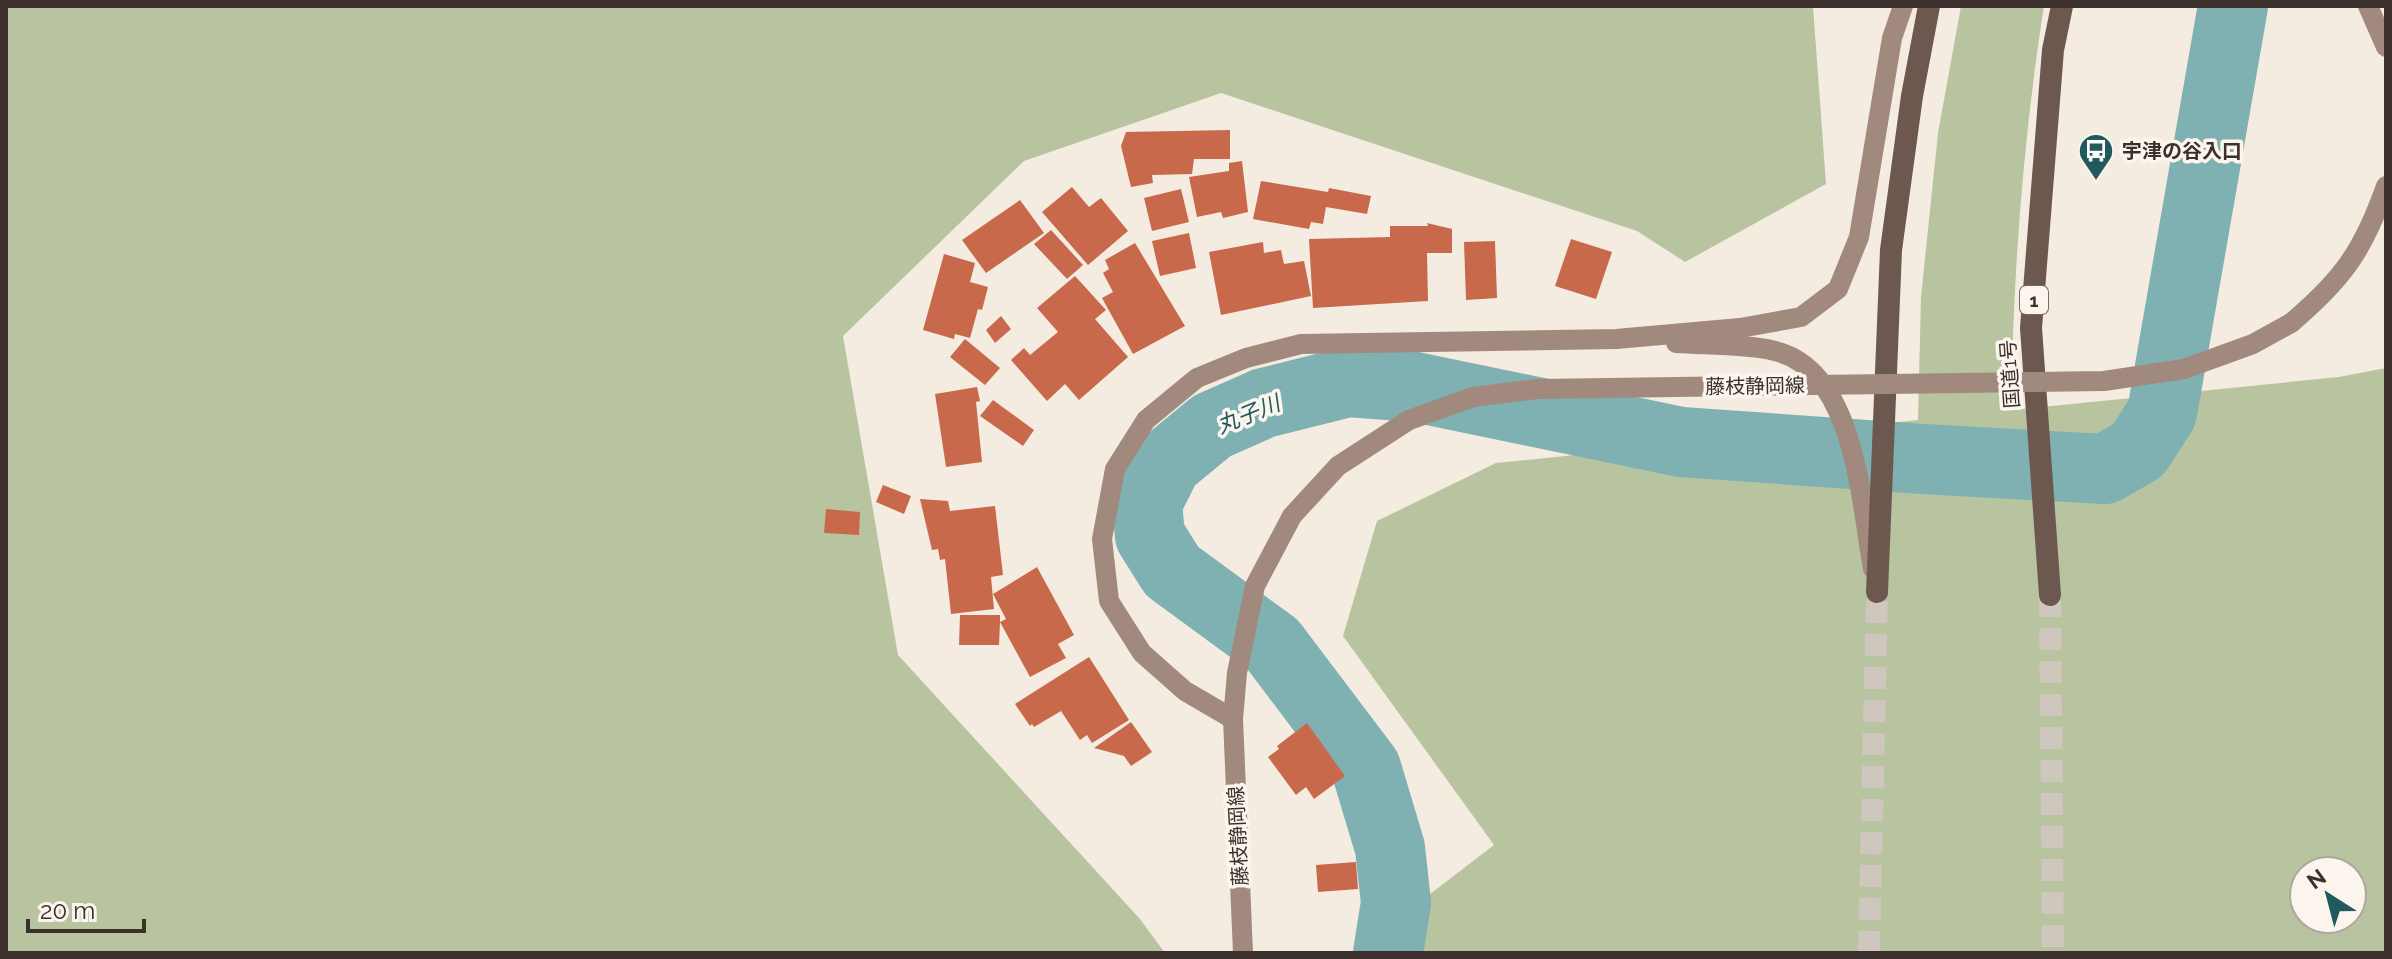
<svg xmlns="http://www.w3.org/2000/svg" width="2392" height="959" font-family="Raleway,'Noto Sans JP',sans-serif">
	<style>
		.green { fill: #b8c4a0; fill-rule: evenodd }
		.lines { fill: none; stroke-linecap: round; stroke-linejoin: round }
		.river { stroke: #7fb0b2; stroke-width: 70 }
		.building { fill: #c8694b }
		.trunk-tunnel { stroke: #cfc6bd; stroke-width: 22; stroke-dasharray: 22 11; stroke-linecap: butt }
		.secondary { stroke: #a18a7d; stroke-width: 20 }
		.trunk { stroke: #6c584f; stroke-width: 22 }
		.secondary-bridge { stroke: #a18a7d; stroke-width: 20 }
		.labels { text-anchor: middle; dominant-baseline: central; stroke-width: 7; stroke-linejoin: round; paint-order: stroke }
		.shield { fill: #fbf5ee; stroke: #756b66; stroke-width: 2 }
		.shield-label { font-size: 18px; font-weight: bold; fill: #3b302b }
		.poi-label { font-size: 20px; font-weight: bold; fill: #3b302b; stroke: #fbf5ee; text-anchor: start }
		.street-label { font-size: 20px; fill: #3b302b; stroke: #fbf5ee }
		.water-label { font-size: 22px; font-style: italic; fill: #1f5a5e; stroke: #fbf5ee }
	</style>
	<rect width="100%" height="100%" fill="#f4ebe1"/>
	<g class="green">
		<path d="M 6,6 L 1813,6 L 1826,184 L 1685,262 L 1637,231 L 1221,93 L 1024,161 L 843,336 L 898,655 L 1140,919 L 1165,953 L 6,953 Z"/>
		<path d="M 1961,6 L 2044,6 C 2023,139 2013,276 2011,410 L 2339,377 L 2386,368 L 2386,953 L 1353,953 L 1494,845 L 1343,636 L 1377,521 L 1496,463 L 1918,420 L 1921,297 L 1938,133 ZM 2304,871 L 2352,871 L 2352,919 L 2304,919 Z"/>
	</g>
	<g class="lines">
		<path class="river" d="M 1388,953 L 1396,903 L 1390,848 L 1366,768 L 1273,645 L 1172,571 L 1150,536 L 1147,503 L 1167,463 L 1212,426 L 1264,403 L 1348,382 L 1415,387 L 1681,442 L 1923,459 L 2105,469 L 2138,450 L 2162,413 L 2233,6"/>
	</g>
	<g class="building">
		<path d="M 1230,130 L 1230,159 L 1194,159 L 1192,174 L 1152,175 L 1153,183 L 1131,187 L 1121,146 L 1126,132 Z"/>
		<path d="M 1242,161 L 1248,212 L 1223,218 L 1221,212 L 1197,217 L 1189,177 L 1229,171 L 1229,163 Z"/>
		<path d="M 1261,181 L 1328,192 L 1329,188 L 1371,196 L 1367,214 L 1326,207 L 1323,224 L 1311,222 L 1309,229 L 1253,219 Z"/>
		<path d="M 1072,187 L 1089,207 L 1101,198 L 1128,231 L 1088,265 L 1042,212 Z"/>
		<path d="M 1181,189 L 1189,222 L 1152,231 L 1144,198 Z"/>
		<path d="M 1020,200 L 1044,233 L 986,273 L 962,240 Z"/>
		<path d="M 1427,223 L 1452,229 L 1452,253 L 1427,253 L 1428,301 L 1313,308 L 1309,239 L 1390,237 L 1390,226 L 1428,226 Z"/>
		<path d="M 1051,230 L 1083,265 L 1067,279 L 1034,244 Z"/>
		<path d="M 1189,233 L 1196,268 L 1160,276 L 1152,241 Z"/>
		<path d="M 1571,239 L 1612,252 L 1596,299 L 1555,286 Z"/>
		<path d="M 1495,241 L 1497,298 L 1466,300 L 1464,242 Z"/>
		<path d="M 1263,242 L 1264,253 L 1281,250 L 1284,264 L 1304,261 L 1311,296 L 1221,315 L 1209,252 Z"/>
		<path d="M 1135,243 L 1185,326 L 1133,354 L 1102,298 L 1113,292 L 1103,273 L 1109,269 L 1105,260 Z"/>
		<path d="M 944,254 L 975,263 L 970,282 L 988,287 L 982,310 L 978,309 L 970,338 L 955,334 L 954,339 L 923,330 Z"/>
		<path d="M 1075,276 L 1106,310 L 1095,319 L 1128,357 L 1079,400 L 1065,384 L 1047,401 L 1011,360 L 1024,348 L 1030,355 L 1058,332 L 1037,308 Z"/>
		<path d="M 1001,316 L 1011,329 L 995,343 L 986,330 Z"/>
		<path d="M 965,339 L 1000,368 L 985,385 L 950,357 Z"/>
		<path d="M 977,387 L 980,401 L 976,402 L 982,462 L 946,467 L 935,394 Z"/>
		<path d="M 993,400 L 1034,430 L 1023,446 L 980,416 Z"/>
		<path d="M 883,485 L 911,496 L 904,514 L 876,502 Z"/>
		<path d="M 920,499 L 948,501 L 950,511 L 995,506 L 1003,575 L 991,577 L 994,609 L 951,614 L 945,559 L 940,560 L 938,549 L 932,550 Z"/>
		<path d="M 826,509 L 860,512 L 859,535 L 824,533 Z"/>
		<path d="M 1037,567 L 1074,635 L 1058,644 L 1066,658 L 1030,677 L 1000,622 L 999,645 L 959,645 L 960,615 L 1000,615 L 1000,622 L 1006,619 L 993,594 Z"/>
		<path d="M 1089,657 L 1129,720 L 1092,743 L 1087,735 L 1080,740 L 1061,711 L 1034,727 L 1032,724 L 1030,726 L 1015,704 Z"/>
		<path d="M 1131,722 L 1152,752 L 1131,766 L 1124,756 L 1094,748 Z"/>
		<path d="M 1307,723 L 1345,776 L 1314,799 L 1306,787 L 1296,795 L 1268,757 L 1279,749 L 1277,746 Z"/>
		<path d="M 1356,862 L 1358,889 L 1318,892 L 1316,865 Z"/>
	</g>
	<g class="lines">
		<g class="trunk-tunnel">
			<path d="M 2050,595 L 2053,953"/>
			<path d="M 1869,953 L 1877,592"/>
		</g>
		<g class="secondary">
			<path d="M 2368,6 L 2386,47"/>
			<path d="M 2291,323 C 2343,279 2363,251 2386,186"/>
			<path d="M 1676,343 C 1704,345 1749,344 1775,351 C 1855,370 1861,503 1873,569"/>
			<path d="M 1233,719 L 1185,691 L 1142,653 L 1109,601 L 1102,539 L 1115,469 L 1146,420 L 1197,378 L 1246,358 L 1301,344 L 1616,339 L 1740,328 L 1801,317 L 1838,289 L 1859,237 L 1892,38 L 1903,6"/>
			<path d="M 1243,953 L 1233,719 L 1237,673 L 1255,586 L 1292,516 L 1338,466 L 1409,420"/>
		</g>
		<g class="trunk">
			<path d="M 1877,592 L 1891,250 L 1912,96 L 1929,6"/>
			<path d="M 2050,595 L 2031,328 L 2053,50 L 2062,6"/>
		</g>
		<path class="secondary-bridge" d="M 1409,420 L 1473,397 L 1537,389 L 2104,381 L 2184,369 L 2253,344 L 2291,323"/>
	</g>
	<defs>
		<symbol id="bus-pin" viewBox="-11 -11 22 30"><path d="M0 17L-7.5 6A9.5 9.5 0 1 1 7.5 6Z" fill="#1f5a5e" stroke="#fbf5ee"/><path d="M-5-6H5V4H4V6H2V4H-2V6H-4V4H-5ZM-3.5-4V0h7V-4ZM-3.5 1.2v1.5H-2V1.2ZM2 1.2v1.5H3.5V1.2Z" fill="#fff"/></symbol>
	</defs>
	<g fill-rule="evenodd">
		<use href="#bus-pin" x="2076" y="131" width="40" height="54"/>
	</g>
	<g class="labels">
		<rect class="shield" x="2020" y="286" width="28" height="28" rx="6"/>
		<g class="shield-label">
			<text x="2034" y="300">1</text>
		</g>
		<g class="poi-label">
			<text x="2122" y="151">宇津の谷入口</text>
		</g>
		<g class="street-label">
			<text transform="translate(2010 374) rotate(-94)">国道1号</text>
			<text transform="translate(1755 386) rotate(-1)">藤枝静岡線</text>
			<text transform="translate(1238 836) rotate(-93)">藤枝静岡線</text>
		</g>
		<g class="water-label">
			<text transform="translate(1248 414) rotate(-22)">丸子川</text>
		</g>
	</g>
	<rect width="2392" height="959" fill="none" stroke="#3b302b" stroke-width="16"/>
	<g transform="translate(2328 895) rotate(324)"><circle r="38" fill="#fbf5ee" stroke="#aea6a0" stroke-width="2"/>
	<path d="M0-6L14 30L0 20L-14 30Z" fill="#1f5a5e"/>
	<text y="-12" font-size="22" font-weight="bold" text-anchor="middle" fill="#3b302b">N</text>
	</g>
	<path d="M28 919v12h116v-12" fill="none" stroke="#3b302b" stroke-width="4"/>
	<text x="40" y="919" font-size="24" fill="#3b302b" stroke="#fbf5ee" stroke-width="6" paint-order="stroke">20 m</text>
</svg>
